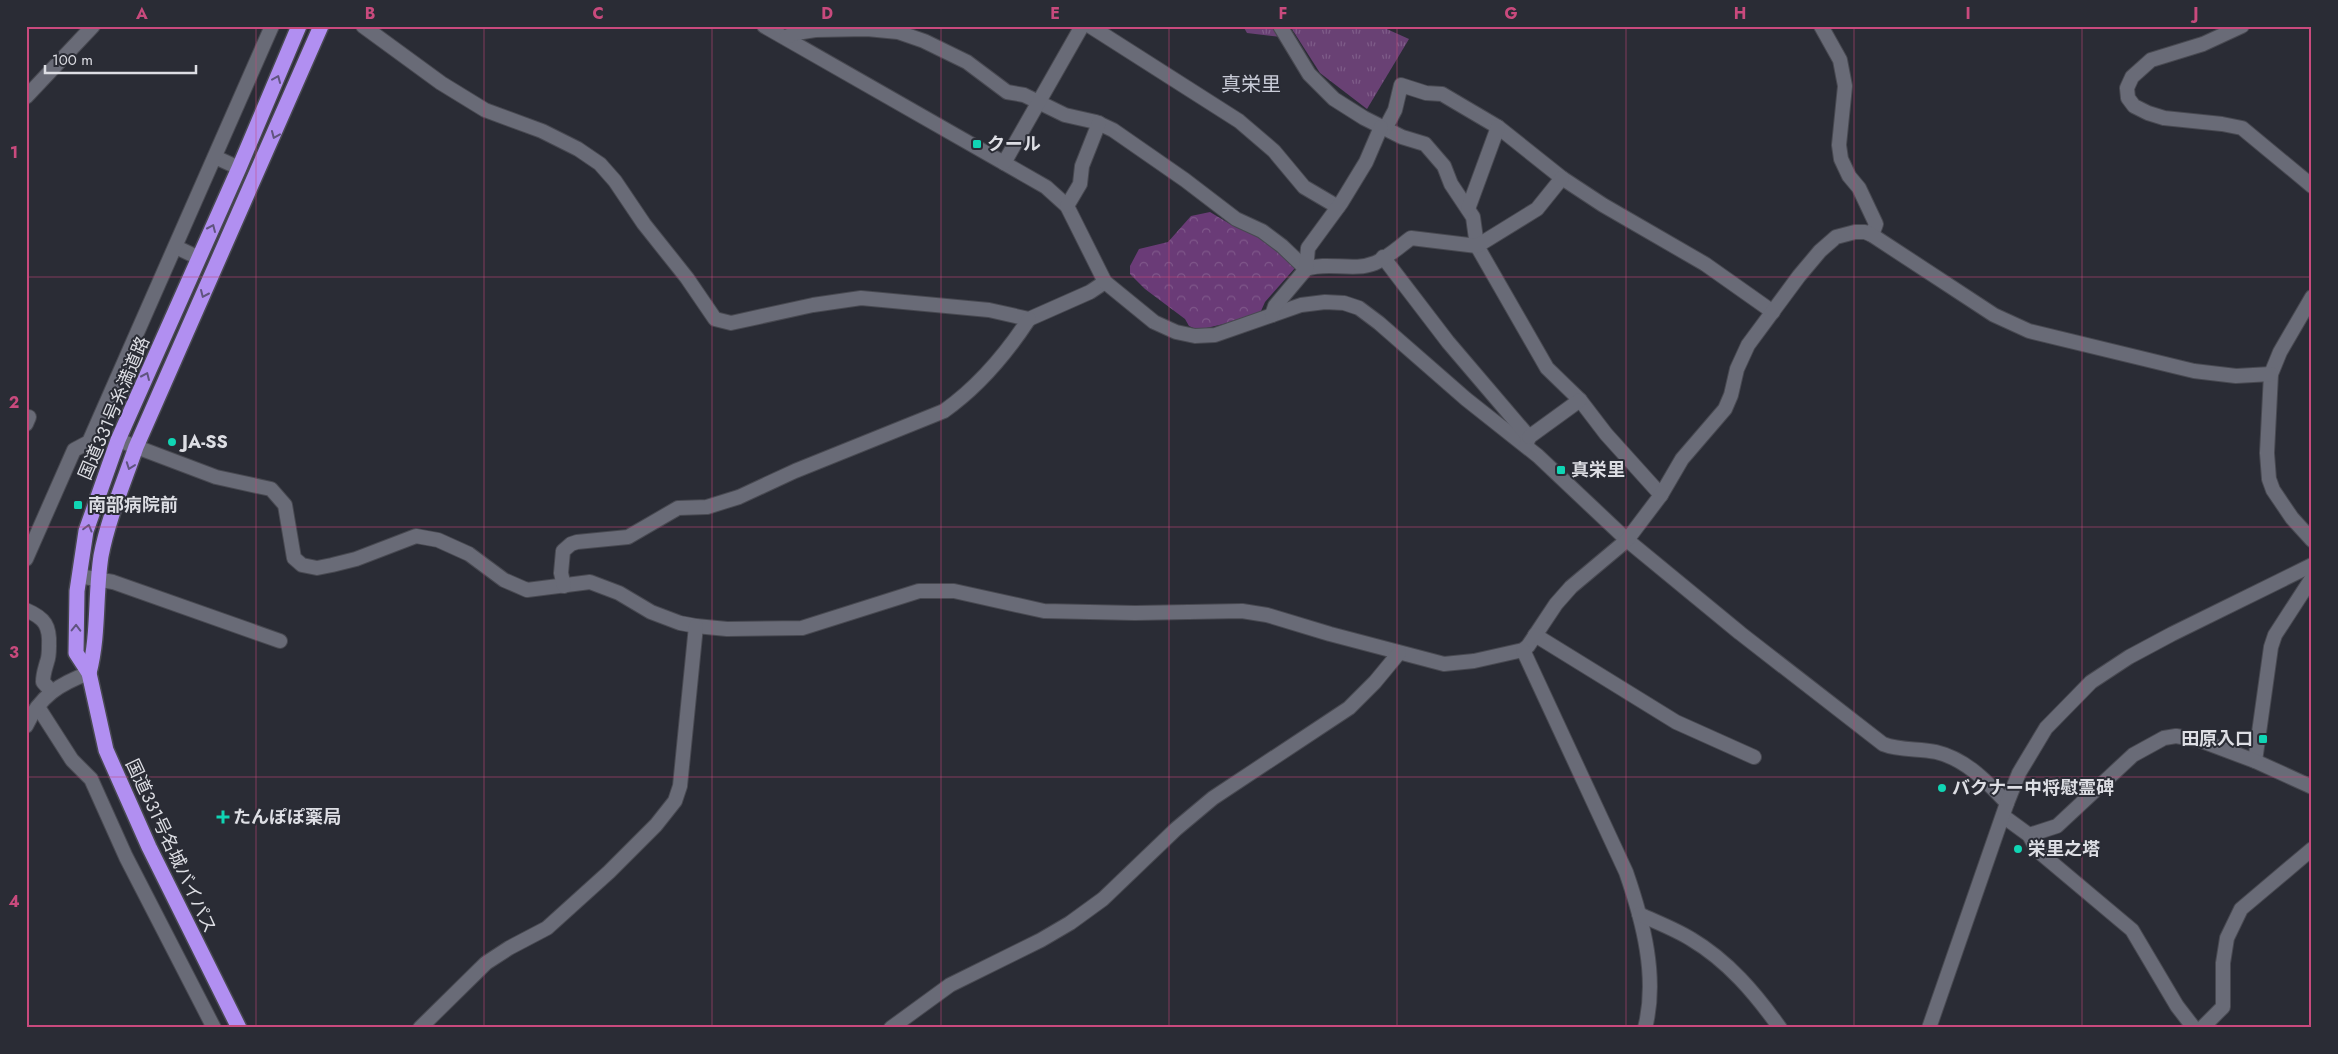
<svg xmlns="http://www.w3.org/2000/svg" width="2338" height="1054" font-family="Jost,'Noto Sans JP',sans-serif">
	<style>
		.forest { fill: url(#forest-crowns) }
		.park { fill: url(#park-tufts) }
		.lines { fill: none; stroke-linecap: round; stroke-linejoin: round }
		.minor-casing { stroke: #484951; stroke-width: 16 }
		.highway-casing { stroke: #484951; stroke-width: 18 }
		.minor { stroke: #696b77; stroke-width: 14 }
		.highway { stroke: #b18ff1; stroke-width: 15 }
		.oneway { stroke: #605480 }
		.grid { fill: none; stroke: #c94a7d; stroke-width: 1; stroke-opacity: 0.55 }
		.poi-dot { fill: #10d5b4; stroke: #2a2c35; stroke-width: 2 }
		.labels { text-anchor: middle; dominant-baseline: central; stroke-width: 4; stroke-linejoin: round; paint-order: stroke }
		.poi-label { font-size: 18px; font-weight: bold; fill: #dddee4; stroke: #2a2c35; text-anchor: start }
		.street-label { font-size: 18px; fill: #dddee4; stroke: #2a2c35 }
		.quarter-label { font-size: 20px; fill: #c9ccd8; stroke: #2a2c35 }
		.neatline { fill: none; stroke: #c94a7d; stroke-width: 2 }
		.grid-label { font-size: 16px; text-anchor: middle; font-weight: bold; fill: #c94a7d }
	</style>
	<defs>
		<pattern id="forest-crowns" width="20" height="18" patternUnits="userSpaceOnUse" patternTransform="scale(1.25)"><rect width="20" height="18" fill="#6a3b77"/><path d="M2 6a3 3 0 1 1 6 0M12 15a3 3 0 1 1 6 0" fill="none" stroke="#7f578a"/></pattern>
		<pattern id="park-tufts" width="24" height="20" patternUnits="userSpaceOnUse" patternTransform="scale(1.25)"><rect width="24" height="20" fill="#694174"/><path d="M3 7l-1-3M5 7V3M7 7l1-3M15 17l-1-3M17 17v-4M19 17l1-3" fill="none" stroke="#7e5c88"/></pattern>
	</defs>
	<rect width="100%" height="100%" fill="#2a2c35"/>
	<path class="forest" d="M 1210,212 L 1230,224 L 1260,234 L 1295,268 L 1265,302 L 1261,311 L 1253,317 L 1198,330 L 1189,326 L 1185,319 L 1145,289 L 1130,274 L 1130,266 L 1139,249 L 1168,242 L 1191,216 Z"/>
	<g class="park">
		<path d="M 1243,26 L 1275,26 L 1281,37 L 1247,33 Z"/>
		<path d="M 1290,26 L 1380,26 L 1409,39 L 1367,109 L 1320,73 Z"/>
	</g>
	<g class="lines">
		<defs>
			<g id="minor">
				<path d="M 363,26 L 441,83 L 485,110 L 542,131 L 578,149 L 600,164 L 615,181 L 644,224 L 687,278 L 715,319 L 731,323 L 813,305 L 861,298 L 989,310 L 1029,319 L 1090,292 L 1105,282"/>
				<path d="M 764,26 L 1046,187 L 1067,206 L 1105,282 L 1154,322 L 1176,332 L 1195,336 L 1215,335 L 1301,305 L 1325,302 L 1344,303 L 1359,308 L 1379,323 L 1466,399 L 1538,456 L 1627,540 L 1740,633 L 1883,744 C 1900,751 1919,748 1936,752 C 1966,759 1987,782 2007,803"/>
				<path d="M 1090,26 L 1239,121 L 1274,151 L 1304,187 L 1338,207"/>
				<path d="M 1280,26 L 1309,74 L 1334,99 L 1364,118 L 1402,137 L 1425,144 L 1444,166 L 1451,184 L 1473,217 L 1477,246 L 1547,368 L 1580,400 L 1606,434 L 1661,495"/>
				<path d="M 1821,26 L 1840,60 L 1845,86 L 1839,145 L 1841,159 L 1849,176 L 1859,188 L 1876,224 L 1872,235"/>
				<path d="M 2242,26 L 2203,44 L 2151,60 L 2132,77 L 2127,88 L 2128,98 L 2134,106 L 2148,113 L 2164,118 L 2222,124 L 2242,128 L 2312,186"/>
				<path d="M 786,37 L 796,33 L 815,30 L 867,29 L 898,32 L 924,41 L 967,62 L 1007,92 L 1024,95 L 1065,115 L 1096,122 L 1113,130 L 1185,180 L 1236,219 L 1262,231 L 1282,246 L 1306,269"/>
				<path d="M 26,97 L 93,26"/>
				<path d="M 1385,129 L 1395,110 L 1401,85 L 1426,93 L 1442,94 L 1498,127 L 1562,178 L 1603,205 L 1705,264 L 1773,312"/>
				<path d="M 215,157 L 239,168"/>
				<path d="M 1004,163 L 1082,26"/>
				<path d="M 1067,206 L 1080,184 L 1082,166 L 1099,123"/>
				<path d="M 1468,209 L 1498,127"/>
				<path d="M 176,247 L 199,258"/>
				<path d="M 1383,257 L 1448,342 L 1529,437 L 1526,446"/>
				<path d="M 1306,269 C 1328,261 1353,272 1375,263 C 1387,258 1400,246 1411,238 L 1477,246 L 1537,209 L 1562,178"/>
				<path d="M 2312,297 L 2280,352 L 2271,374 L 2267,453 L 2269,479 L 2273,490 L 2292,518 L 2312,540"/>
				<path d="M 1272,315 L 1275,306 L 1306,269 L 1308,248 L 1341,203 L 1366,162 L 1381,127"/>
				<path d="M 26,424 L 29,417"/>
				<path d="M 1529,437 L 1580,400"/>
				<path d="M 118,440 L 216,477 L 271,489 L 285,505 L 294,558 L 302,565 L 317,568 L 332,565 L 356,559 L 416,536 L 438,540 L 469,554 L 504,580 L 527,590 L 590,582 L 619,593 L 651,612 L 680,623 L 696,626 L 727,629 L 802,628 L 919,591 L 954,591 L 1044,611 L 1135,613 L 1242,611 L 1267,615 L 1330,634 L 1444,664 L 1474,661 L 1523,650 L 1528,646 L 1556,604 L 1571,587 L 1627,540 L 1661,495 L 1682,459 L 1725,409 L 1731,395 L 1737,369 L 1748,345 L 1799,276 L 1820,251 L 1836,237 L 1855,232 L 1865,232 L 1872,235 L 1994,315 L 2029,331 L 2194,371 L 2236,376 L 2271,374"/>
				<path d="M 26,559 L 74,450 L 89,442 L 272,26"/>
				<path d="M 79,576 L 113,582 L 280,641"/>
				<path d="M 564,586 L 561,573 L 563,551 L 571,544 L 577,542 L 628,537 L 678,508 L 707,507 L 739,497 L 795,471 L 944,411 C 978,387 1006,354 1029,319"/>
				<path d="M 26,610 C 45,618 50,626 49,646 C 49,652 49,657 47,662 C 45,669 43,674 43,682 L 51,691"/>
				<path d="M 1535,635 L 1676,722 L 1754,757"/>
				<path d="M 1523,650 L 1626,872 C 1643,921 1658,977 1645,1028"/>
				<path d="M 38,707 L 72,760 L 91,779 L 126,857 L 214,1028"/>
				<path d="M 26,726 C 40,696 59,684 89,673"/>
				<path d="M 2255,761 L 2271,647 L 2275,635 L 2312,578"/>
				<path d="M 2003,816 L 2029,835 L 2038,851 L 2132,930 L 2177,1006 L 2194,1028"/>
				<path d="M 2029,835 L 2057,826 L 2133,755 L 2164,738 L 2176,736 L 2199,740 L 2255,761 L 2312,787"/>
				<path d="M 1639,914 C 1656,922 1675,929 1691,939 C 1728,961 1755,993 1780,1028"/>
				<path d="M 420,1028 L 486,963 L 509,948 L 547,928 L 609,872 L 656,825 L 675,801 L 680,786 L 696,626"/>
				<path d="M 891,1028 L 950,985 L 1041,940 L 1070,923 L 1103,899 L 1176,829 L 1213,798 L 1349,708 L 1375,682 L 1399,653"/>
				<path d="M 1929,1028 L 2007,803 L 2019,773 L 2046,728 L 2091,682 L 2129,657 L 2172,634 L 2312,565"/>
				<path d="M 2202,1028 L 2223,1007 L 2223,963 L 2227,938 L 2241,909 L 2312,849"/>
			</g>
			<g id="highway">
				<path d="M 89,673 C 99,635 95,595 101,556 C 108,519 124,482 136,447 L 321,26"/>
				<path d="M 239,1028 L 149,847 L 106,750 L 89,673 L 76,653 L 77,591 L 86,531 L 118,440 L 239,168 L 299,26"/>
			</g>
		</defs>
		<use href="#minor" class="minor-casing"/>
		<use href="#highway" class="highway-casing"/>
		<use href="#minor" class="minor"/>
		<use href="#highway" class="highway"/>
	</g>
	<defs><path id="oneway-chevron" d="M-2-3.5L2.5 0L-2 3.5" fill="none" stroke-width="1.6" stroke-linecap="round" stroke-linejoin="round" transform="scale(1.25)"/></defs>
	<g class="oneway">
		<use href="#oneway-chevron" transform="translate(277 79) rotate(-67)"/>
		<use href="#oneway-chevron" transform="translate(275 135) rotate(113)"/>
		<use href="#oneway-chevron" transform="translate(212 228) rotate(-66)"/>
		<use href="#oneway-chevron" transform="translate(204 294) rotate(114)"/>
		<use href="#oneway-chevron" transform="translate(146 376) rotate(-66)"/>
		<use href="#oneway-chevron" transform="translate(130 466) rotate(110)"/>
		<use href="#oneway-chevron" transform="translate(88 528) rotate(-75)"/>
		<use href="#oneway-chevron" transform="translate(76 628) rotate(-89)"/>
	</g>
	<path class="grid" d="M 256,26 L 256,1028M 484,26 L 484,1028M 712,26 L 712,1028M 941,26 L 941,1028M 1169,26 L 1169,1028M 1397,26 L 1397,1028M 1626,26 L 1626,1028M 1854,26 L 1854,1028M 2082,26 L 2082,1028M 26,277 L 2312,277M 26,527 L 2312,527M 26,777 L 2312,777"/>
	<g class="poi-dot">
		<rect x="972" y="139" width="10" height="10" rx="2.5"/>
		<circle cx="172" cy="442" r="5"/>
		<rect x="1556" y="465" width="10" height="10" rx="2.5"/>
		<rect x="73" y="500" width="10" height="10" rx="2.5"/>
		<rect x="2258" y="734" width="10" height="10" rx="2.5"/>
		<circle cx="1942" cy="788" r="5"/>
		<path d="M220.5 809.5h5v5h5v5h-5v5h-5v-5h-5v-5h5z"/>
		<circle cx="2018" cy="849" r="5"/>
	</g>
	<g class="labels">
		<g class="poi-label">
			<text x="987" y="144">クール</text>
			<text x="182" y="442">JA-SS</text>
			<text x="1571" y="470">真栄里</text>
			<text x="88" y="505">南部病院前</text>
			<text x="2253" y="739" text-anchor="end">田原入口</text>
			<text x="1952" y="788">バクナー中将慰霊碑</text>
			<text x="233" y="817">たんぽぽ薬局</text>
			<text x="2028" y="849">栄里之塔</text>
		</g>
		<g class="street-label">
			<text transform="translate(114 408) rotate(-67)">国道331号糸満道路</text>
			<text transform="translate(171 846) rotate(65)">国道331号名城バイパス</text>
		</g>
		<g class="quarter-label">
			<text x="1251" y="84">真栄里</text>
		</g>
	</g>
	<rect width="2338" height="1054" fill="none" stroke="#2a2c35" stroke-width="55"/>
	<path d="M45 65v8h151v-8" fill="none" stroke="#dddee4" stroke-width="2.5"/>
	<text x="52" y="65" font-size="15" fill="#dddee4" stroke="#2a2c35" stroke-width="4" paint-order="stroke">100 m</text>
	<rect x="28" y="28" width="2282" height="998" class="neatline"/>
	<g class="grid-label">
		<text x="142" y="19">A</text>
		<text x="370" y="19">B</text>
		<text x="598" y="19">C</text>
		<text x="827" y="19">D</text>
		<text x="1055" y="19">E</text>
		<text x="1283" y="19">F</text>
		<text x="1511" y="19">G</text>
		<text x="1740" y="19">H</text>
		<text x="1968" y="19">I</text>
		<text x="2196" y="19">J</text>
		<text x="14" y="158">1</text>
		<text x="14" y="408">2</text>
		<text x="14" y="658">3</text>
		<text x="14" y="907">4</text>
	</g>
</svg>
